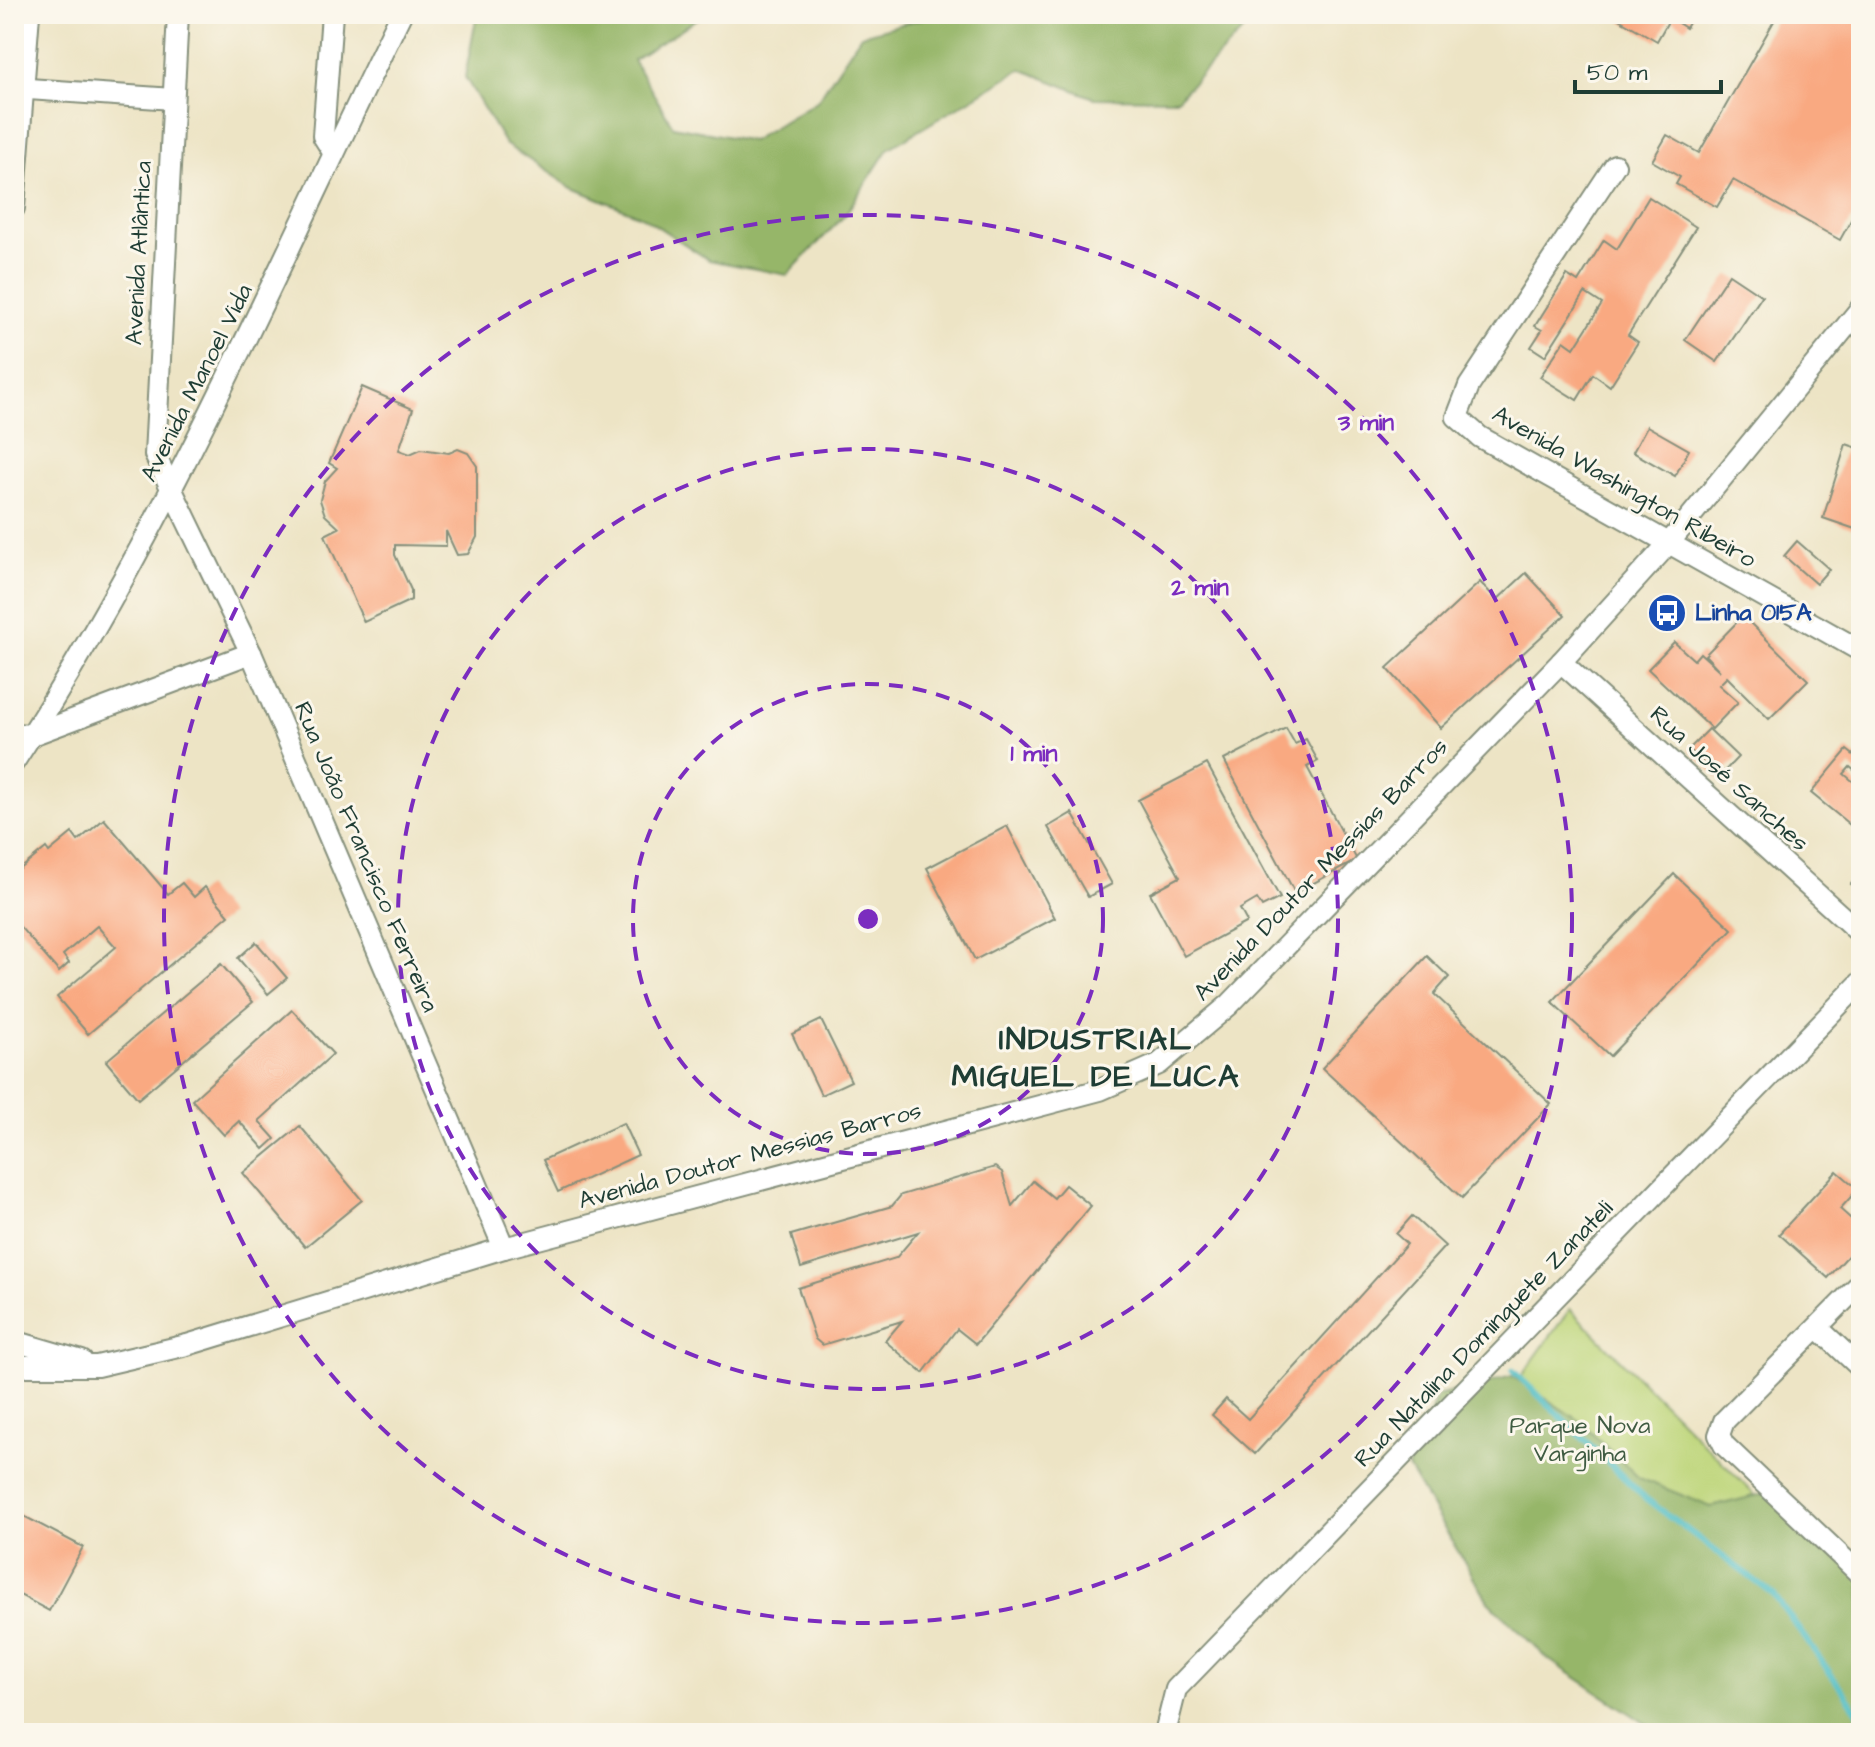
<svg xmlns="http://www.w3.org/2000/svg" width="1875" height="1747" font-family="'Architects Daughter',sans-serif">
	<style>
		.green { fill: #bdd579; stroke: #6e8956; stroke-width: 2 }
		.forest { fill: #96b669; stroke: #5a7a4e; stroke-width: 2 }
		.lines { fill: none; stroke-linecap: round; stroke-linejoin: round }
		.stream { stroke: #4fbdc4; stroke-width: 6 }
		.building { fill: #f9a981 }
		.minor-casing { stroke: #86907c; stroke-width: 24 }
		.minor { stroke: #fff; stroke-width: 20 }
		.ring { fill: none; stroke: #7b2cbf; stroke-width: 4; stroke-dasharray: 14 10 }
		.labels { text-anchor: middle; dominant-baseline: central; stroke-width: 6; stroke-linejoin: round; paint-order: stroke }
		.street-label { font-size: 24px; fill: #1f3d34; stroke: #fbf7ec }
		.transit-label { font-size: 24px; font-weight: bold; fill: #164399; stroke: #fbf7ec; text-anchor: start }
		.park-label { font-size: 24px; fill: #3f5b42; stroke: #fbf7ec }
		.district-label { font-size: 32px; font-weight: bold; letter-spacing: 2px; fill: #1f3d34; stroke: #fbf7ec }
		.centre { fill: #7b2cbf; stroke: #fbf7ec; stroke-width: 4 }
		.ring-label { font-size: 24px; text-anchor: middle; font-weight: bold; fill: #7b2cbf; stroke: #fbf7ec; stroke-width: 6; stroke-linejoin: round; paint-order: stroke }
	</style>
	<rect width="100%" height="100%" fill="#fbf7ec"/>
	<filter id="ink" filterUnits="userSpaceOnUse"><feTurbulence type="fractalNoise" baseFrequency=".0125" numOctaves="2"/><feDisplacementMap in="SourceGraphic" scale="16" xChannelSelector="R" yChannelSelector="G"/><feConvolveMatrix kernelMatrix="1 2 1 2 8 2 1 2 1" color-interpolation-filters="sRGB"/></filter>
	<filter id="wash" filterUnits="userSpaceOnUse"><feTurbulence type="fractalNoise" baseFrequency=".006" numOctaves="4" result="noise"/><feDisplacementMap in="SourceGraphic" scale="32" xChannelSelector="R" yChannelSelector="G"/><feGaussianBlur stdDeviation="1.8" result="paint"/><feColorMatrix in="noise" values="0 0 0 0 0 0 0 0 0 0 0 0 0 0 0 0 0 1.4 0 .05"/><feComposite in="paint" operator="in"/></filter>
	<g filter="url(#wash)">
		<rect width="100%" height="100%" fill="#ede4c5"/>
		<path class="green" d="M 1570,1309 L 1861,1602 L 1861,1733 L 1468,1450 Z"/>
		<g class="forest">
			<path d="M 477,14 L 705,14 L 633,60 L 673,126 L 751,141 L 817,101 L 861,35 L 939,14 L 1259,14 L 1177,99 L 1094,98 L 1021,69 L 888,149 L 845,215 L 787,275 L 709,260 L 643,217 L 571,187 L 505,144 L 465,77 Z"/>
			<path d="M 1512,1376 L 1578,1420 L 1639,1478 L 1711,1507 L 1766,1493 L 1861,1569 L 1861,1733 L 1660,1733 L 1548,1659 L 1488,1601 L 1408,1468 L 1437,1396 Z"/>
		</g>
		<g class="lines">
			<path class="stream" d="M 1513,1371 L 1645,1498 L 1774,1595 L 1861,1716"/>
		</g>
		<g id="blocks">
			<g class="building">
				<path d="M 1610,14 L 1694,14 L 1686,28 L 1670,18 L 1657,41 Z"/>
				<path d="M 1778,14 L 1843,14 L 1861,24 L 1861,202 L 1840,240 L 1733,180 L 1717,207 L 1676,184 L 1680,177 L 1652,161 L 1667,135 L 1699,153 Z"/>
				<path d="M 1649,197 L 1696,227 L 1628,335 L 1638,342 L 1610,386 L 1593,374 L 1577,400 L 1540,377 L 1564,341 L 1574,348 L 1602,304 L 1585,293 L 1545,356 L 1531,347 L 1542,330 L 1535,326 L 1567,275 L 1578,282 L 1604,240 L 1617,249 Z"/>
				<path d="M 1729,274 L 1762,296 L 1717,362 L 1685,340 Z"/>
				<path d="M 362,387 L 413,409 L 399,450 L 410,454 L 421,449 L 449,453 L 458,449 L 468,453 L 477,466 L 477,537 L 468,554 L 457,555 L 446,531 L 446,546 L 395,545 L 395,555 L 411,590 L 411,600 L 364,622 L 325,535 L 339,528 L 325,515 L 320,500 L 325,481 L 337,468 L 329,463 Z"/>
				<path d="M 1647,426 L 1689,450 L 1675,476 L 1633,452 Z"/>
				<path d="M 1846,444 L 1861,449 L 1861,531 L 1823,518 Z"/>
				<path d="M 1797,541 L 1829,569 L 1816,584 L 1784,556 Z"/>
				<path d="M 1526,573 L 1565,615 L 1441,728 L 1387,668 L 1480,582 L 1497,600 Z"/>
				<path d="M 1743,616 L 1808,680 L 1769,719 L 1727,677 L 1719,685 L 1738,702 L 1712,729 L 1648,669 L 1674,642 L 1694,660 L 1700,653 L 1720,671 L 1705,655 Z"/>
				<path d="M 1286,728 L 1295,744 L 1306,739 L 1318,761 L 1307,767 L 1357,860 L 1295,893 L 1224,760 Z"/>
				<path d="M 1709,729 L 1738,757 L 1718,778 L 1689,749 Z"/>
				<path d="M 1847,750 L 1861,761 L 1861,776 L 1850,767 L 1844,774 L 1861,788 L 1861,834 L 1811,793 Z"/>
				<path d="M 1207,764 L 1280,898 L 1262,907 L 1257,899 L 1240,909 L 1247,922 L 1184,956 L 1150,893 L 1180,877 L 1138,800 Z"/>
				<path d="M 1072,813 L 1112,884 L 1088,897 L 1048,827 Z"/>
				<path d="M 104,819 L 168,894 L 182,883 L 194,897 L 205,887 L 229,915 L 88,1034 L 57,997 L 116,947 L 97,926 L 63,955 L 69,963 L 59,972 L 14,920 L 14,874 L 46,848 L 49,852 L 72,833 L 78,841 Z"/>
				<path d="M 1007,826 L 1055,918 L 975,960 L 927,868 Z"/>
				<path d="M 1861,872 L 1861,892 L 1851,884 Z"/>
				<path d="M 1674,874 L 1732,929 L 1610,1056 L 1552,1002 Z"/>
				<path d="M 256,942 L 287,978 L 268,994 L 238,958 Z"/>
				<path d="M 1427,956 L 1449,977 L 1434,994 L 1551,1104 L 1462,1198 L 1322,1068 Z"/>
				<path d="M 221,964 L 253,1002 L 138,1099 L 106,1061 Z"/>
				<path d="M 292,1010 L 333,1054 L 259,1121 L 275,1139 L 264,1149 L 239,1121 L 224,1135 L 192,1100 Z"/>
				<path d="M 821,1020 L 851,1081 L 821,1095 L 792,1034 Z"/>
				<path d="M 623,1123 L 638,1155 L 558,1192 L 543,1160 Z"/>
				<path d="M 300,1126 L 362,1200 L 305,1247 L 243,1173 Z"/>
				<path d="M 995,1167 L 1002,1172 L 1012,1206 L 1033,1181 L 1054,1198 L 1065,1185 L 1091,1206 L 976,1344 L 957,1329 L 923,1373 L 885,1341 L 902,1321 L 822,1345 L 815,1339 L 798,1288 L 896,1258 L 918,1232 L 801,1268 L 791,1235 L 892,1206 L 901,1195 Z"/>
				<path d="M 1837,1171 L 1858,1189 L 1840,1209 L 1861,1228 L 1861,1241 L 1828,1278 L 1779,1234 Z"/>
				<path d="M 1412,1216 L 1445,1246 L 1255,1454 L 1212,1415 L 1226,1399 L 1248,1419 L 1407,1244 L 1396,1234 Z"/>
				<path d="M 18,1513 L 83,1547 L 49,1611 L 14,1592 L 14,1521 Z"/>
			</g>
		</g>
	</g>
	<g filter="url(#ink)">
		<use href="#blocks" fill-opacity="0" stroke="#86907c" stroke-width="2"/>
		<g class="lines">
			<defs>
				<g id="minor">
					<path d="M 178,14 L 155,455 L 251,653 L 504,1248"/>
					<path d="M 332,14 L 323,136 L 333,152"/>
					<path d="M 14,88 L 173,99"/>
					<path d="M 1615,165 L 1469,386 L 1457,417 L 1480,437 L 1861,651"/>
					<path d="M 14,208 L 29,14"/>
					<path d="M 1561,662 L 1861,934"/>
					<path d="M 14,734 L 32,735 L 251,653"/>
					<path d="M 14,762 C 169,524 277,268 401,14"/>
					<path d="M 1861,1283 L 1724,1421 L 1719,1435 L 1724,1445 L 1861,1575"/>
					<path d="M 1818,1328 L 1861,1368"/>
					<path d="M 14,1341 L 82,1361"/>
					<path d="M 14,1366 L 97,1366 L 187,1345 L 504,1248 L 1100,1090 L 1159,1064 L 1229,1005 L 1561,662 L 1669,543 L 1861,308"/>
					<path d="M 1165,1733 L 1176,1689 L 1861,982"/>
				</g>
			</defs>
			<use href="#minor" class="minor-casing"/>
			<use href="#minor" class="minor"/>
		</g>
	</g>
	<g class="ring">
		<circle cx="868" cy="919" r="235"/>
		<circle cx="868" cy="919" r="470"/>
		<circle cx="868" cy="919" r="704"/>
	</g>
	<defs>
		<symbol id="bus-disc" viewBox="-11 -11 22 22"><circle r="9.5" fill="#1a4fb4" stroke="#fbf7ec"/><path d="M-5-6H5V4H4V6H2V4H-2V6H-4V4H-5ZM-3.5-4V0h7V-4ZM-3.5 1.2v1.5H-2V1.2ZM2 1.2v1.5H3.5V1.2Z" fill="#fff"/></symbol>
	</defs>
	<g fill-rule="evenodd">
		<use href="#bus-disc" x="1645" y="591" width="44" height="44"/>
	</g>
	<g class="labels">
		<g class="street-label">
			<text transform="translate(139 253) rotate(-87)">Avenida Atlântica</text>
			<text transform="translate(197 383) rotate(-63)">Avenida Manoel Vida</text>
			<text transform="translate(1624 487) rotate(30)">Avenida Washington Ribeiro</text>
			<text transform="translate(1729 779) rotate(42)">Rua José Sanches</text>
			<text transform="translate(366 857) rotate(67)">Rua João Francisco Ferreira</text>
			<text transform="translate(1321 870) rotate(-46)">Avenida Doutor Messias Barros</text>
			<text transform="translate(750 1156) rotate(-15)">Avenida Doutor Messias Barros</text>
			<text transform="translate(1484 1334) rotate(-46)">Rua Natalina Dominguete Zanateli</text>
		</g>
		<g class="transit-label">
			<text x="1695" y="613">Linha 015A</text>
		</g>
		<g class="park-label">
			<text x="1580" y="1426">Parque Nova<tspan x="1580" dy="28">Varginha</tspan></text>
		</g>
		<g class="district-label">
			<text x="1096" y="1039">INDUSTRIAL<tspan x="1096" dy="37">MIGUEL DE LUCA</tspan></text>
		</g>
	</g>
	<circle cx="868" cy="919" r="12" class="centre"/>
	<g class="ring-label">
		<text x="1366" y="430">3 min</text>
		<text x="1200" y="595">2 min</text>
		<text x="1034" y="761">1 min</text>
	</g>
	<rect width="1875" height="1747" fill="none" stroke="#fbf7ec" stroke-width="48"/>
	<path d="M1575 80v12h146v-12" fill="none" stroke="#1f3d34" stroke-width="4"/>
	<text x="1587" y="80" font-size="24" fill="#1f3d34" stroke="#fbf7ec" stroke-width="6" paint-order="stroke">50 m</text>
</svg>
